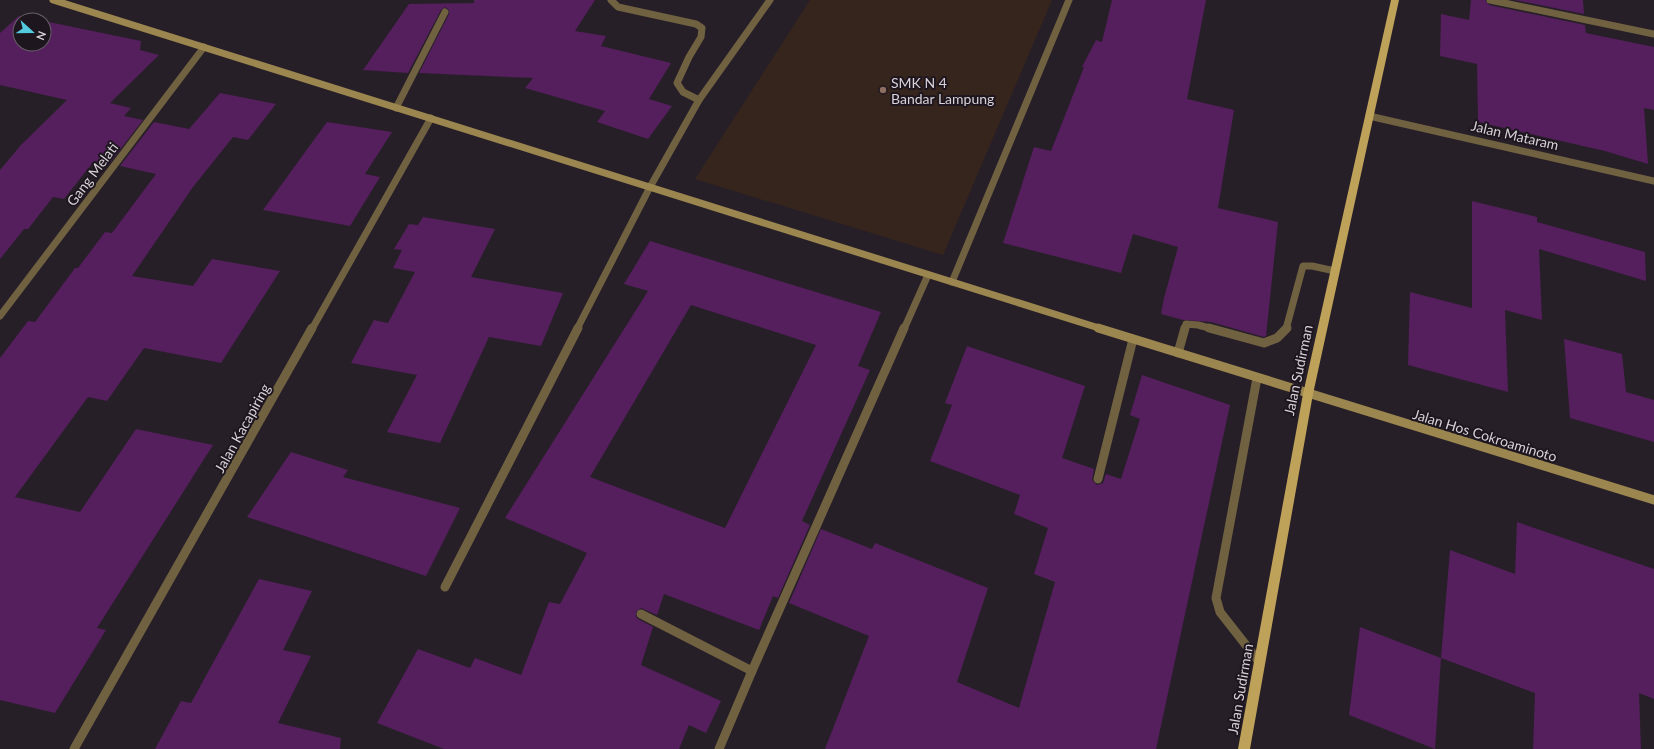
<svg xmlns="http://www.w3.org/2000/svg" width="1654" height="749" font-family="Lato,sans-serif">
	<style>
		.education { fill: #36251d }
		.building { fill: #541f5c; fill-rule: evenodd }
		.lines { fill: none; stroke-linecap: round; stroke-linejoin: round }
		.lane-far1 { stroke: #706241; stroke-width: 7 }
		.lane { stroke: #706241; stroke-width: 9 }
		.street-far1 { stroke: #706241; stroke-width: 7 }
		.street { stroke: #706241; stroke-width: 9 }
		.secondary-far1 { stroke: #9c864f; stroke-width: 7 }
		.secondary { stroke: #9c864f; stroke-width: 9 }
		.primary { fill: #bfa259; fill-rule: evenodd }
		.education-dot { fill: #8d6e63; stroke: #1e161f; stroke-width: 1.5 }
		.labels { text-anchor: middle; dominant-baseline: central; stroke-width: 4; stroke-linejoin: round; paint-order: stroke }
		.poi-label { font-size: 14px; fill: #d8d2d8; stroke: #1e161f; text-anchor: start }
		.street-label { font-size: 14px; fill: #d8d2d8; stroke: #1e161f }
	</style>
	<rect width="100%" height="100%" fill="#271f28"/>
	<path class="education" d="M 810,0 L 1052,0 L 943,255 L 695,179 Z"/>
	<g class="building">
		<path d="M 474,0 L 595,0 L 575,31 L 606,36 L 601,46 L 671,63 L 649,99 L 672,106 L 648,139 L 597,122 L 605,111 L 525,88 L 533,78 L 419,73 L 449,14 L 449,10 L 445,7 L 441,10 L 408,73 L 363,70 L 409,4 L 474,3 Z"/>
		<path d="M 1112,0 L 1206,0 L 1187,99 L 1234,110 L 1218,208 L 1278,222 L 1266,336 L 1264,337 L 1211,322 L 1183,320 L 1161,314 L 1164,298 L 1178,247 L 1133,234 L 1121,273 L 1003,243 L 1034,147 L 1051,151 L 1084,67 L 1082,67 L 1096,40 L 1102,42 Z"/>
		<path d="M 1471,0 L 1485,0 L 1489,5 L 1585,25 L 1586,33 L 1654,47 L 1654,110 L 1644,108 L 1648,164 L 1605,151 L 1478,122 L 1477,64 L 1440,56 L 1441,14 L 1469,20 Z"/>
		<path d="M 1515,0 L 1583,0 L 1584,14 Z"/>
		<path d="M 19,16 L 38,20 L 20,20 L 20,44 L 44,44 L 44,21 L 141,41 L 140,50 L 159,55 L 110,103 L 131,108 L 124,116 L 143,120 L 109,164 L 94,161 L 64,199 L 53,197 L 28,229 L 24,229 L 0,259 L 0,170 L 21,145 L 67,100 L 0,85 L 0,33 Z"/>
		<path d="M 220,93 L 276,104 L 248,140 L 233,137 L 193,187 L 132,276 L 193,286 L 212,259 L 280,271 L 221,363 L 144,348 L 107,401 L 88,397 L 15,497 L 80,512 L 136,429 L 213,445 L 97,628 L 106,630 L 55,713 L 0,700 L 0,358 L 28,321 L 35,322 L 75,268 L 78,268 L 105,232 L 112,233 L 156,174 L 120,166 L 154,122 L 189,129 Z"/>
		<path d="M 327,122 L 392,132 L 365,174 L 380,177 L 350,226 L 263,210 Z"/>
		<path d="M 1472,201 L 1537,217 L 1537,222 L 1645,252 L 1646,281 L 1539,249 L 1542,320 L 1505,310 L 1508,392 L 1408,365 L 1410,292 L 1472,308 Z"/>
		<path d="M 423,217 L 495,229 L 471,277 L 563,293 L 541,346 L 489,337 L 440,443 L 387,432 L 417,375 L 351,363 L 374,320 L 388,323 L 415,272 L 393,268 L 402,250 L 394,249 L 409,224 L 418,225 Z"/>
		<path d="M 650,241 L 881,312 L 858,366 L 870,370 L 802,521 L 810,525 L 778,598 L 773,596 L 759,630 L 664,594 L 657,615 L 641,608 L 636,612 L 636,617 L 638,619 L 653,627 L 641,665 L 721,701 L 706,733 L 689,725 L 679,749 L 444,749 L 377,723 L 418,649 L 470,668 L 475,658 L 521,675 L 549,602 L 560,604 L 587,553 L 505,518 L 648,291 L 624,284 ZM 691,305 L 816,345 L 725,528 L 590,477 Z"/>
		<path d="M 1564,339 L 1622,354 L 1626,392 L 1654,400 L 1654,442 L 1570,418 Z"/>
		<path d="M 967,346 L 1085,386 L 1062,458 L 1094,469 L 1092,480 L 1097,485 L 1103,483 L 1106,474 L 1121,479 L 1140,419 L 1130,415 L 1142,375 L 1230,405 L 1156,749 L 825,749 L 869,636 L 789,603 L 821,529 L 872,549 L 875,543 L 988,588 L 957,682 L 1019,708 L 1055,582 L 1034,574 L 1048,528 L 1014,514 L 1020,495 L 930,461 L 952,405 L 945,403 Z"/>
		<path d="M 291,452 L 348,470 L 343,477 L 460,508 L 426,576 L 247,517 Z"/>
		<path d="M 1517,522 L 1654,569 L 1654,699 L 1639,693 L 1641,749 L 1533,749 L 1535,693 L 1441,658 L 1450,550 L 1515,574 Z"/>
		<path d="M 259,579 L 312,591 L 283,650 L 311,656 L 278,723 L 341,738 L 340,749 L 155,749 L 181,701 L 191,703 Z"/>
		<path d="M 1360,627 L 1441,658 L 1435,749 L 1349,715 Z"/>
	</g>
	<g class="lines">
		<g class="lane-far1">
			<path d="M 1185,329 L 1186,324 L 1198,325 L 1213,329"/>
			<path d="M 1286,329 L 1303,266 L 1312,266 L 1335,271"/>
		</g>
		<g class="lane">
			<path d="M 1209,328 L 1264,343 L 1277,338 L 1287,328"/>
			<path d="M 1178,353 L 1185,328"/>
			<path d="M 1257,378 L 1216,598 L 1220,612 L 1260,663"/>
			<path d="M 641,614 L 752,671"/>
		</g>
		<g class="street-far1">
			<path d="M 1490,0 L 1654,34"/>
			<path d="M 699,100 L 770,0"/>
			<path d="M 396,108 L 445,12"/>
			<path d="M 1369,116 L 1654,181"/>
			<path d="M 952,282 L 1069,0"/>
			<path d="M 0,316 L 204,47"/>
			<path d="M 312,329 L 431,118"/>
			<path d="M 577,329 L 650,187 L 699,100 L 683,92 L 677,83 L 689,57 L 701,37 L 702,28 L 696,24 L 618,7 L 611,0"/>
			<path d="M 904,329 L 928,275"/>
		</g>
		<g class="street">
			<path d="M 1098,479 L 1133,339"/>
			<path d="M 445,587 L 578,328"/>
			<path d="M 74,749 L 312,328"/>
			<path d="M 719,749 L 752,671 L 904,328"/>
		</g>
		<path class="secondary-far1" d="M 53,0 L 1102,329"/>
		<path class="secondary" d="M 1098,328 L 1654,500"/>
		<path class="primary" d="M 1391,0 L 1399,0 L 1313,394 L 1250,749 L 1238,749 L 1303,394 Z"/>
	</g>
	<circle class="education-dot" cx="883" cy="90" r="4"/>
	<g class="labels">
		<g class="poi-label">
			<text x="891" y="82">SMK N 4<tspan x="891" dy="16">Bandar Lampung</tspan></text>
		</g>
		<g class="street-label">
			<text transform="translate(1515 135) rotate(13)">Jalan Mataram</text>
			<text transform="translate(92 174) rotate(-53)">Gang Melati</text>
			<text transform="translate(1298 370) rotate(-78)">Jalan Sudirman</text>
			<text transform="translate(242 428) rotate(-61)">Jalan Kacapiring</text>
			<text transform="translate(1485 435) rotate(17)">Jalan Hos Cokroaminoto</text>
			<text transform="translate(1240 689) rotate(-80)">Jalan Sudirman</text>
		</g>
	</g>
	<g transform="translate(32 32) rotate(111)"><circle r="19" fill="#1e161f" stroke="#686169"/>
	<path d="M0-3L7 15L0 10L-7 15Z" fill="#54cade"/>
	<text y="-6" font-size="11" font-weight="bold" text-anchor="middle" fill="#d8d2d8">N</text>
	</g>
</svg>
